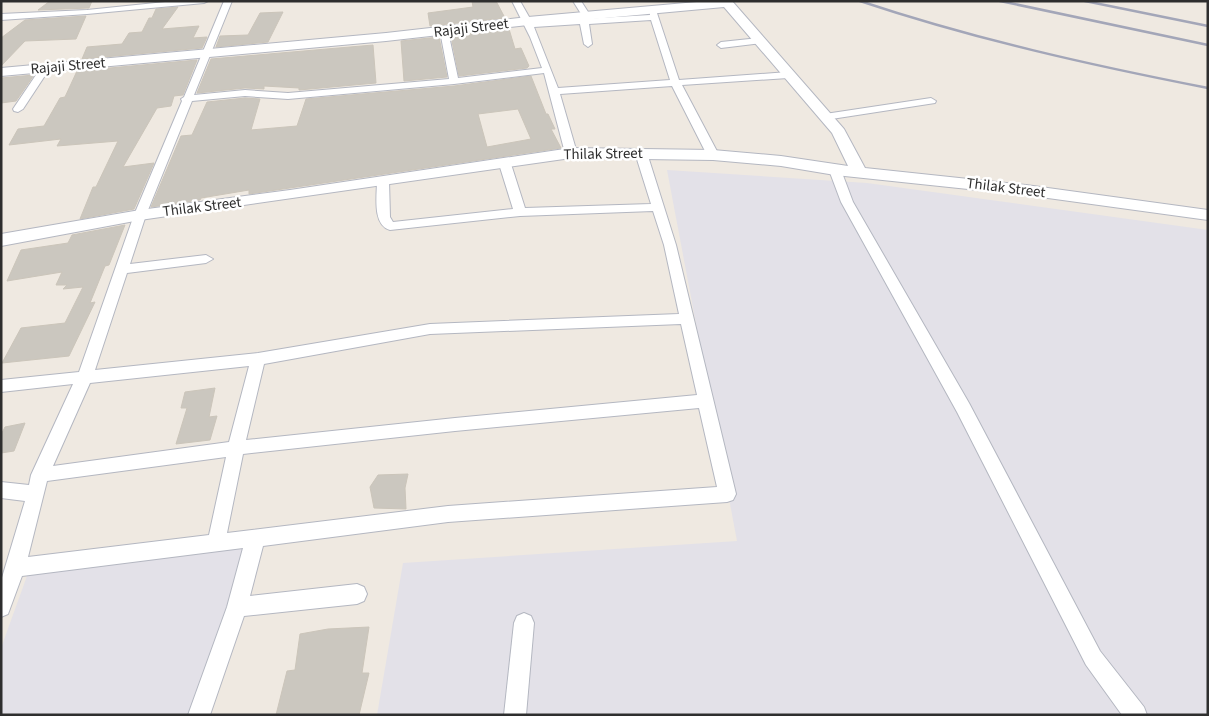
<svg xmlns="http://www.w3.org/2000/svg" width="1209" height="716" font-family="'Source Sans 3',sans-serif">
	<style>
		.industrial { fill: #e3e1e8 }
		.building { fill: #cbc7bf; stroke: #cbc5ba; fill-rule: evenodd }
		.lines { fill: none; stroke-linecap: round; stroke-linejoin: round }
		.street-casing { stroke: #b4b7c1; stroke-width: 2 }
		.secondary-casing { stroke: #b4b7c1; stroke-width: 2 }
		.street { fill: #fff; fill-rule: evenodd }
		.secondary { fill: #fff; fill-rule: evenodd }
		.rail { stroke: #a3a6b8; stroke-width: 2.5 }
		.labels { text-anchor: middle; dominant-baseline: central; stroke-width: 5; stroke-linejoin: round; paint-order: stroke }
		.far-street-label { font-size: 15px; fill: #2e2e2e; stroke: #fff }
	</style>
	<rect width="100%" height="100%" fill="#efe9e1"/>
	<g class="industrial">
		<path d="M 667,170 L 867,183 L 1208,230 L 1208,715 L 377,715 L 403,563 L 737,541 Z"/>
		<path d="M 254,531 L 210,715 L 1,715 L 1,648 L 27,576 Z"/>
	</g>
	<g class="building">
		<path d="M 50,1 L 92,1 L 89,8 L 38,10 Z"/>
		<path d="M 472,1 L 496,1 L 505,18 L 430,26 L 428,13 L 473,7 Z"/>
		<path d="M 178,7 L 162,29 L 199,26 L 193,38 L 207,37 L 202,48 L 82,59 L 87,47 L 122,44 L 129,33 L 142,32 L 149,18 L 152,18 L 156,9 Z"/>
		<path d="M 283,12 L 268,42 L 216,47 L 220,36 L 248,35 L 260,13 Z"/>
		<path d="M 86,16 L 76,39 L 25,41 L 1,66 L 1,38 L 25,20 Z"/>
		<path d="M 509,29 L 515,49 L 521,48 L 529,66 L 527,68 L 459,76 L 451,36 Z"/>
		<path d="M 439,37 L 447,77 L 404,81 L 401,41 Z"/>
		<path d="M 373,45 L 376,83 L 299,90 L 299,88 L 264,86 L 264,89 L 245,88 L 197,93 L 211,59 Z"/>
		<path d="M 197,60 L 183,95 L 174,96 L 171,106 L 157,108 L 123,167 L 154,163 L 134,209 L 80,219 L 93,187 L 96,187 L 118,141 L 57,146 L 61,139 L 9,145 L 18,129 L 44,126 L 60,98 L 65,97 L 77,71 Z"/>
		<path d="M 34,75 L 16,101 L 1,103 L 1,78 Z"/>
		<path d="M 531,76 L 546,114 L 548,114 L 555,129 L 551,129 L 561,148 L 249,194 L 249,190 L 201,198 L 200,200 L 151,207 L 181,136 L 192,135 L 207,102 L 245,98 L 260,99 L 251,130 L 297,126 L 306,99 L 454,86 ZM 518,109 L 531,139 L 487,147 L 478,114 Z"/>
		<path d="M 125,225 L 109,265 L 105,266 L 90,303 L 95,302 L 69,356 L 2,363 L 21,328 L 65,323 L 83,287 L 63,289 L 67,285 L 56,285 L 62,272 L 7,281 L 21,250 L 68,243 L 72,235 Z"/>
		<path d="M 215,388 L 209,417 L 217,416 L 210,440 L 176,444 L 187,408 L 181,408 L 185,392 Z"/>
		<path d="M 25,423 L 14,451 L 1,453 L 1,435 L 5,427 Z"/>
		<path d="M 408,474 L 405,488 L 406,509 L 374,508 L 370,487 L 378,475 Z"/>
		<path d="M 369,627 L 362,673 L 369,673 L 359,715 L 276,715 L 287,671 L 295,670 L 300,634 L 328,629 Z"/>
	</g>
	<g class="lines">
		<defs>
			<g id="street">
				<path d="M 175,1 L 208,1 L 204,3 L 87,14 L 1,20 L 1,14 L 87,10 Z"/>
				<path d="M 224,1 L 232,1 L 194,95 L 245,90 L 288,93 L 449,79 L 440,31 L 444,28 L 448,31 L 458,78 L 542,68 L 530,37 L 512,1 L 520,1 L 532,22 L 650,15 L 649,7 L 655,7 L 679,80 L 788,72 L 793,75 L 788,78 L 682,85 L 719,155 L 713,158 L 707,155 L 672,86 L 560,94 L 577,153 L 571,156 L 565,153 L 544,73 L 454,84 L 288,99 L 245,96 L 192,101 L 146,215 L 130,264 L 206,255 L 213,259 L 206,263 L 127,273 L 95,370 L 258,353 L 430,324 L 679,314 L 664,245 L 653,211 L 520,216 L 390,230 C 372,225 377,195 377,181 L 383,178 L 389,181 L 390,217 L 393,222 L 513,209 L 499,164 L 505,161 L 511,164 L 525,208 L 651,204 L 635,153 L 641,150 L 647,153 L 676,245 L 736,494 L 733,500 L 727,502 L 448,522 L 263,546 L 250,596 L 357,584 L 364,587 L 367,594 L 364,601 L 357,604 L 244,616 L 210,715 L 188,715 L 227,607 L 243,548 L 22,576 L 8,614 L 1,617 L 1,581 L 25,501 L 1,498 L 1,482 L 29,485 L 31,475 L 73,384 L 1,392 L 1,380 L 79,372 L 134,215 L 182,101 L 181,99 L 184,97 ZM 651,20 L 670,80 L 558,88 L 534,27 L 580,24 L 584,44 L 588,47 L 592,44 L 589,24 ZM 681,324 L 697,395 L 455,418 L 246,440 L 264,364 L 430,334 ZM 249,366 L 229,442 L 53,466 L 90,383 ZM 699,408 L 717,487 L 448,506 L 227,533 L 243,454 L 455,431 ZM 226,457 L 209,535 L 28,557 L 47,481 Z"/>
				<path d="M 573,1 L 581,1 L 590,15 L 589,17 L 583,17 Z"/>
				<path d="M 759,38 L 763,41 L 762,43 L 721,48 L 717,45 L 721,42 Z"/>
				<path d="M 45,65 L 50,68 L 23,109 L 18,112 L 14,111 L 13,109 L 42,66 Z"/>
				<path d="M 931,98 L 936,101 L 935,103 L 825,120 L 820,117 L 825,114 Z"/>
				<path d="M 835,167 L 841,170 L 853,202 L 969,403 L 1100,651 L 1144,707 L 1147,715 L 1122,715 L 1086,665 L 957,412 L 841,202 L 829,170 Z"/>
				<path d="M 524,613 L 531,616 L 534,623 L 526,715 L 504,715 L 514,623 L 517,616 Z"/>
			</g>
			<path id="secondary" d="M 708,1 L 732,1 L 844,129 L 865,168 L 1026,185 L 1208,210 L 1208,220 L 1026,195 L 835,175 L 781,166 L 713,160 L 571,158 L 140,220 L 1,246 L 1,234 L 140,210 L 290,190 L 571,148 L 713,150 L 781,156 L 848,166 L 832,133 L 724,7 L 528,25 L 386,41 L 1,76 L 1,68 L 386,33 L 528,17 Z"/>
		</defs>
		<use href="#street" class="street-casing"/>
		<use href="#secondary" class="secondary-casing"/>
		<use href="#street" class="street"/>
		<use href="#secondary" class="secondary"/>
		<g class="rail">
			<path d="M 860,1 C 974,39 1090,65 1208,88"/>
			<path d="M 1000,1 L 1208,45"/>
			<path d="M 1085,1 L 1208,26"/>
		</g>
	</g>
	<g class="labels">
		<g class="far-street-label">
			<text transform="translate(471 28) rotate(-7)">Rajaji Street</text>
			<text transform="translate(68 66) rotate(-5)">Rajaji Street</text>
			<text transform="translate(603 154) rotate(-1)">Thilak Street</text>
			<text transform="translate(1006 188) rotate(7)">Thilak Street</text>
			<text transform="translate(202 207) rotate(-7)">Thilak Street</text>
		</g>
	</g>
	<rect width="1209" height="716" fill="none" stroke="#2e2e2e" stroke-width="5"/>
</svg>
